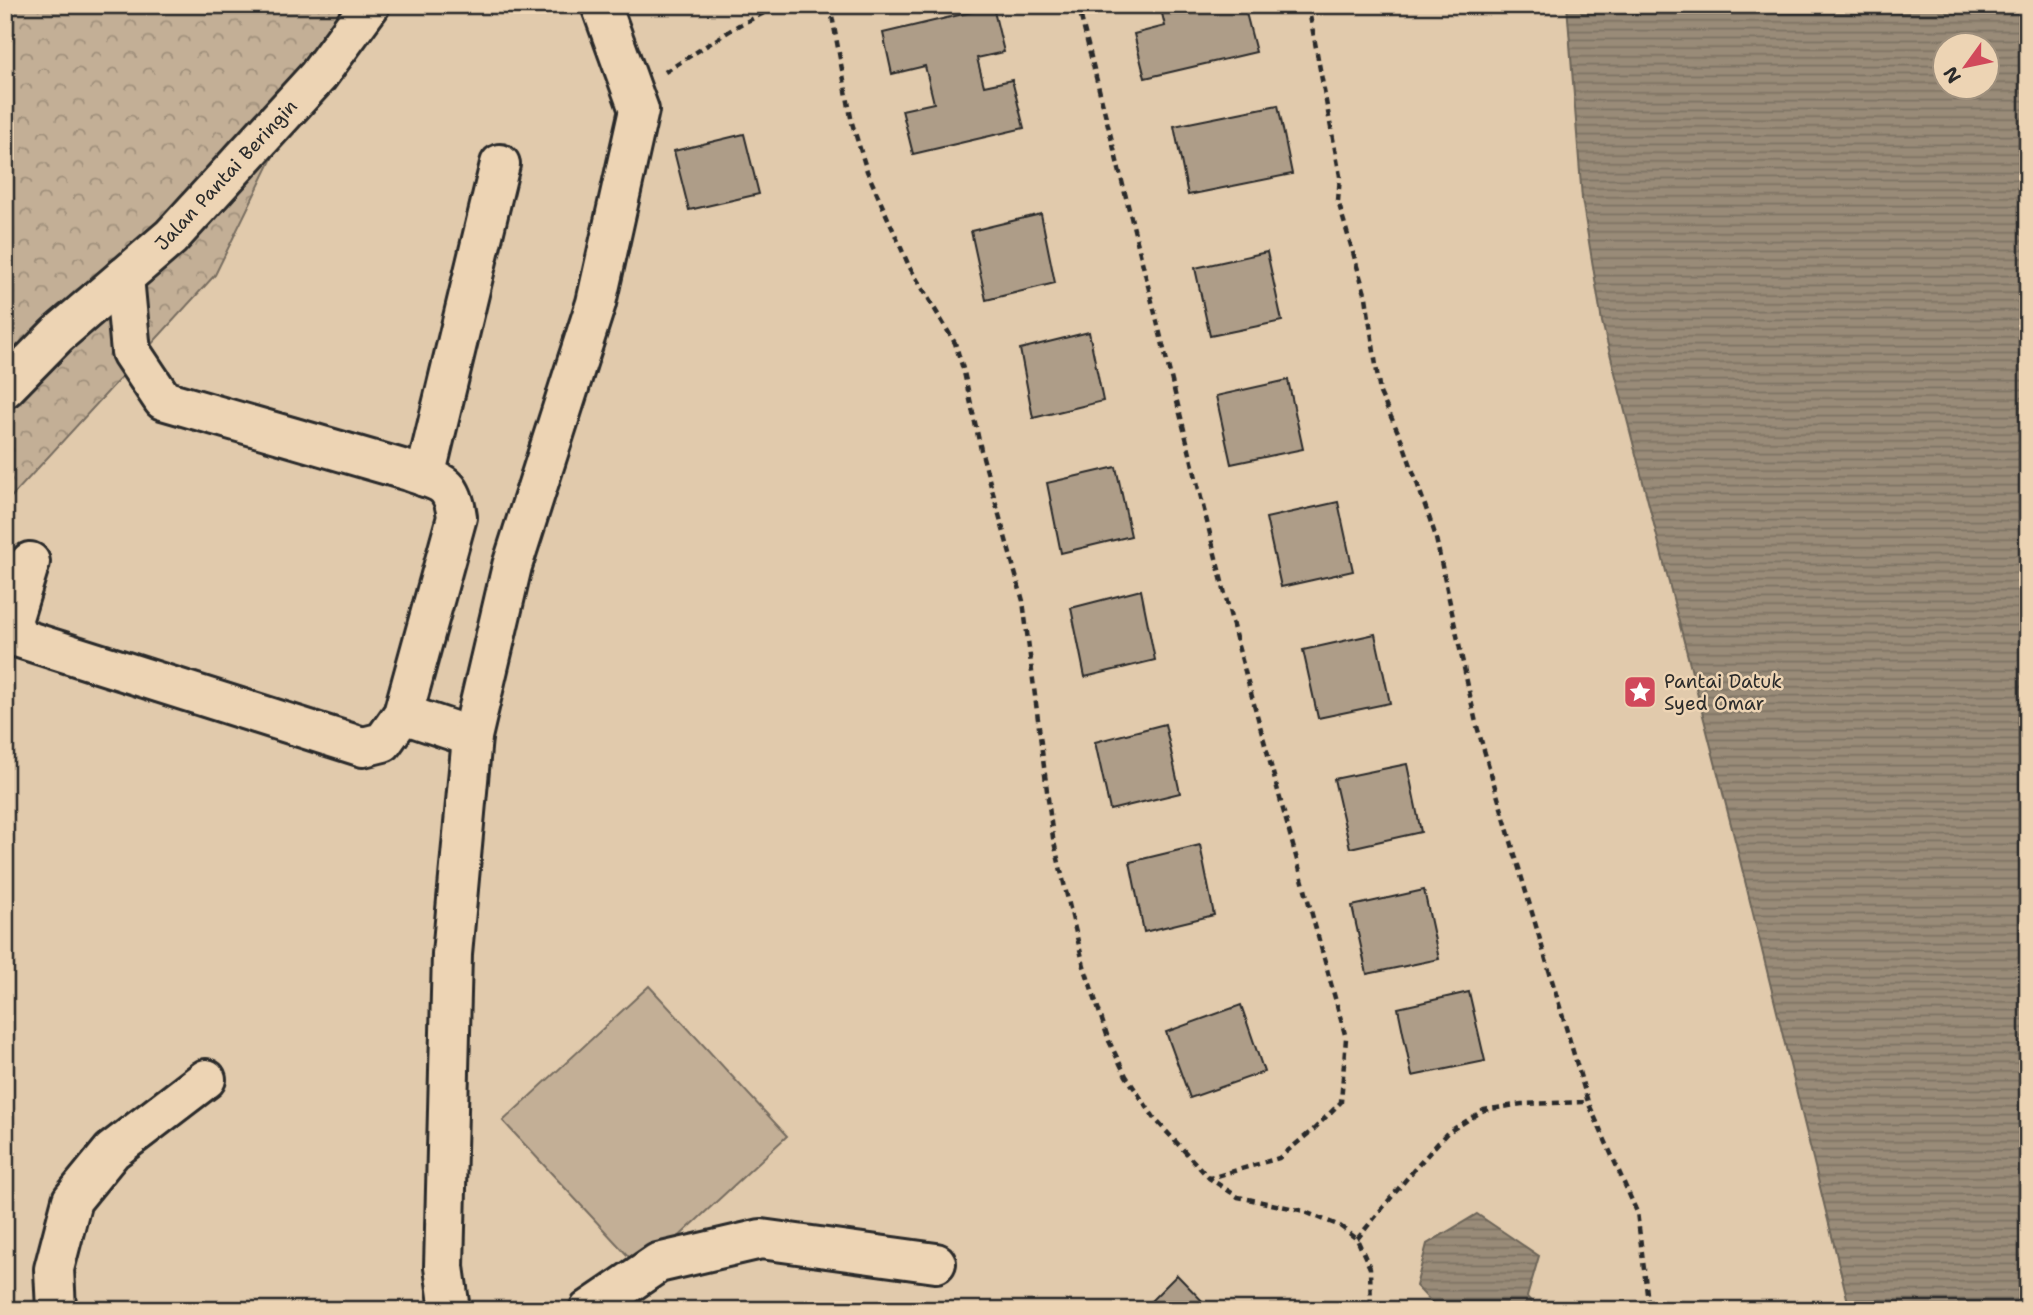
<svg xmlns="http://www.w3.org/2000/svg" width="2033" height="1315" font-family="'Shantell Sans',sans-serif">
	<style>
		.grass { fill: #c3af96; stroke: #776d60; stroke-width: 2 }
		.forest { fill: url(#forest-crowns); stroke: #776d60; stroke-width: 2 }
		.water { fill: url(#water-rules); stroke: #6d6559; stroke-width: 2; fill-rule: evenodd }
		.building { fill: #ae9d88; stroke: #2b2b2b; stroke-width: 2 }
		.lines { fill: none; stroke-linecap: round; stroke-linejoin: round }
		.minor-casing { stroke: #2b2b2b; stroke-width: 44 }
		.path { stroke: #2b2b2b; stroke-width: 4.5; stroke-dasharray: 7 5; stroke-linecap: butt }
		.minor { stroke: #edd4b4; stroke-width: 38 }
		.labels { text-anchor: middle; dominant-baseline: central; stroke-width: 5; stroke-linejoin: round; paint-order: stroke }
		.street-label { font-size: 19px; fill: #2b2b2b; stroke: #edd4b4 }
		.poi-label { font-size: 19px; fill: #2b2b2b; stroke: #edd4b4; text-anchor: start }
	</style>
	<defs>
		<pattern id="forest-crowns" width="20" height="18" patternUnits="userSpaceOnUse" patternTransform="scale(1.75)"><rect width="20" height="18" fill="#c3af96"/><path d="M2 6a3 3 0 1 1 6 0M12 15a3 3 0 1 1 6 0" fill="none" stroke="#9f8f7b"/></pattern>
		<pattern id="water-rules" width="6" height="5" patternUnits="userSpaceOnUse" patternTransform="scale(1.75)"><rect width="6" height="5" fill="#998b78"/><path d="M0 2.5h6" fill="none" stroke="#7d7263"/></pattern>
	</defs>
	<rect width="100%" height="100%" fill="#e1caac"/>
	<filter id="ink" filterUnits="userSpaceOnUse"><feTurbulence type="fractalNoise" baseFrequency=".0143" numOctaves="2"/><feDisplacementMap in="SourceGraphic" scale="14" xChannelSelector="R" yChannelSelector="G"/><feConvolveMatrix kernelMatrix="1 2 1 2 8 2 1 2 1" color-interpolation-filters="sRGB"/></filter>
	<g filter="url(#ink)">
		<path class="grass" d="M 649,986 L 787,1136 L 642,1271 L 503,1121 Z"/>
		<path class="forest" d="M 5,5 L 347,5 L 215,275 L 5,504 Z"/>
		<g class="water">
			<path d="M 1567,5 L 2028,5 L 2028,1310 L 1850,1310 L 1736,844 L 1602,322 L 1582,199 ZM 1946,46 L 1988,46 L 1988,88 L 1946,88 Z"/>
			<path d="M 1477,1214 L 1539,1256 L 1527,1297 L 1539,1310 L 1439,1310 L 1416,1286 L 1427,1244 Z"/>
		</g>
		<g class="building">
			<path d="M 1160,5 L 1215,5 L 1216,10 L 1244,5 L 1256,52 L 1145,78 L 1134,34 L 1165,26 Z"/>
			<path d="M 993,7 L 1004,52 L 977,58 L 984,86 L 1012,80 L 1024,128 L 913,154 L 902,110 L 934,103 L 925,66 L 892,74 L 883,33 Z"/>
			<path d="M 1278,105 L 1292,174 L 1188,195 L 1174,126 Z"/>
			<path d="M 744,134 L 759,194 L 689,210 L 674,151 Z"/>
			<path d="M 1041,214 L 1055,283 L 986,300 L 971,231 Z"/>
			<path d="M 1267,252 L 1282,321 L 1210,336 L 1195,268 Z"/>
			<path d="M 1089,332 L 1103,401 L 1033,418 L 1020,349 Z"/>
			<path d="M 1288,380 L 1303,449 L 1231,464 L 1216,396 Z"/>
			<path d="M 1116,467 L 1131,536 L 1061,553 L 1047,483 Z"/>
			<path d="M 1338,502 L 1353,571 L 1281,587 L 1266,518 Z"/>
			<path d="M 1141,590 L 1155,660 L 1085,677 L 1071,608 Z"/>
			<path d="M 1375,634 L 1390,703 L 1318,718 L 1303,650 Z"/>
			<path d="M 1165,724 L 1180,793 L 1110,810 L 1095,742 Z"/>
			<path d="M 1407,764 L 1421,832 L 1350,848 L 1334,779 Z"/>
			<path d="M 1200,845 L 1214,915 L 1144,932 L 1130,862 Z"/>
			<path d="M 1424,890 L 1439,959 L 1367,974 L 1352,906 Z"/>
			<path d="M 1469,992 L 1485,1061 L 1412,1076 L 1398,1008 Z"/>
			<path d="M 1241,1005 L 1264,1072 L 1190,1098 L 1166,1032 Z"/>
			<path d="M 1177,1275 L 1211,1310 L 1142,1310 Z"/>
		</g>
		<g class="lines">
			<defs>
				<g id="minor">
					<path d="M 5,388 L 58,334 L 171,237 L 318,76 L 370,5"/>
					<path d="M 425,477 L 500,164"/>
					<path d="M 30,562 L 12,621 L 19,638 L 363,747 L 383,742 L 403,714 L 457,517 C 452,480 440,483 409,471 L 163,400 L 131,352 L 124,277"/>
					<path d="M 403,714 L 472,737"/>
					<path d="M 56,1310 L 54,1269 L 72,1200 L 112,1151 L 206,1079"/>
					<path d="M 450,1310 L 444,1267 L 452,954 L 472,737 L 512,566 L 596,303 L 639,110 L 601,5"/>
					<path d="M 589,1310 L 658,1263 L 761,1239 L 936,1263"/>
				</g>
			</defs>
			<use href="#minor" class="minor-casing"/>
			<g class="path">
				<path d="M 830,5 L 852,123 L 867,171 L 909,266 L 955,343 L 964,372 L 981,450 L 1023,601 L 1053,838 L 1084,966 L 1109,1041 L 1126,1076 L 1155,1119 L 1209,1178 L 1238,1197 L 1300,1210 L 1340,1226 L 1357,1239 L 1370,1268 L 1371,1310"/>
				<path d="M 1078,5 L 1238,646 L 1346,1038 L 1341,1102 L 1314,1129 L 1279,1158 L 1210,1178"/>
				<path d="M 1308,5 L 1340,176 L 1338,201 L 1366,297 L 1380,393 L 1403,443 L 1435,534 L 1476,723 L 1588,1102 L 1637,1212 L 1649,1310"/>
				<path d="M 665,72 L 739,25 L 781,5"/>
				<path d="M 1357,1239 L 1413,1171 L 1447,1133 L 1484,1110 L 1522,1104 L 1588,1102"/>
			</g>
			<use href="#minor" class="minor"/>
		</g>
	</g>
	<defs>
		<symbol id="sight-square" viewBox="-11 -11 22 22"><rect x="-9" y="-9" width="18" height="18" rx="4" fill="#d1495b" stroke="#edd4b4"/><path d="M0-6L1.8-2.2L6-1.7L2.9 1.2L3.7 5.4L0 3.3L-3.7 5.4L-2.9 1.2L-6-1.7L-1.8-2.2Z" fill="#fff"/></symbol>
	</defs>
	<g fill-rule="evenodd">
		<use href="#sight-square" x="1621" y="673" width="38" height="38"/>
	</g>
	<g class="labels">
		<g class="street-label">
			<text transform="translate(226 175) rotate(-47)">Jalan Pantai Beringin</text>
		</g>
		<g class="poi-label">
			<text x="1664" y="681">Pantai Datuk<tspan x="1664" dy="22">Syed Omar</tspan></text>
		</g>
	</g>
	<rect width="2033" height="1315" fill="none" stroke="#edd4b4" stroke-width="28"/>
	<rect x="14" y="14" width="2005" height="1287" fill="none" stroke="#2b2b2b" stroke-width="2.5" filter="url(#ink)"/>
	<g transform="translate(1966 66) rotate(237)"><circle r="33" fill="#edd4b4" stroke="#9f907d" stroke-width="2"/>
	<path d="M0-5L12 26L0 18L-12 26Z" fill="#d1495b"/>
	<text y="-10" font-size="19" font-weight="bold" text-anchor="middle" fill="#2b2b2b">N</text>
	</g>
</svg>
